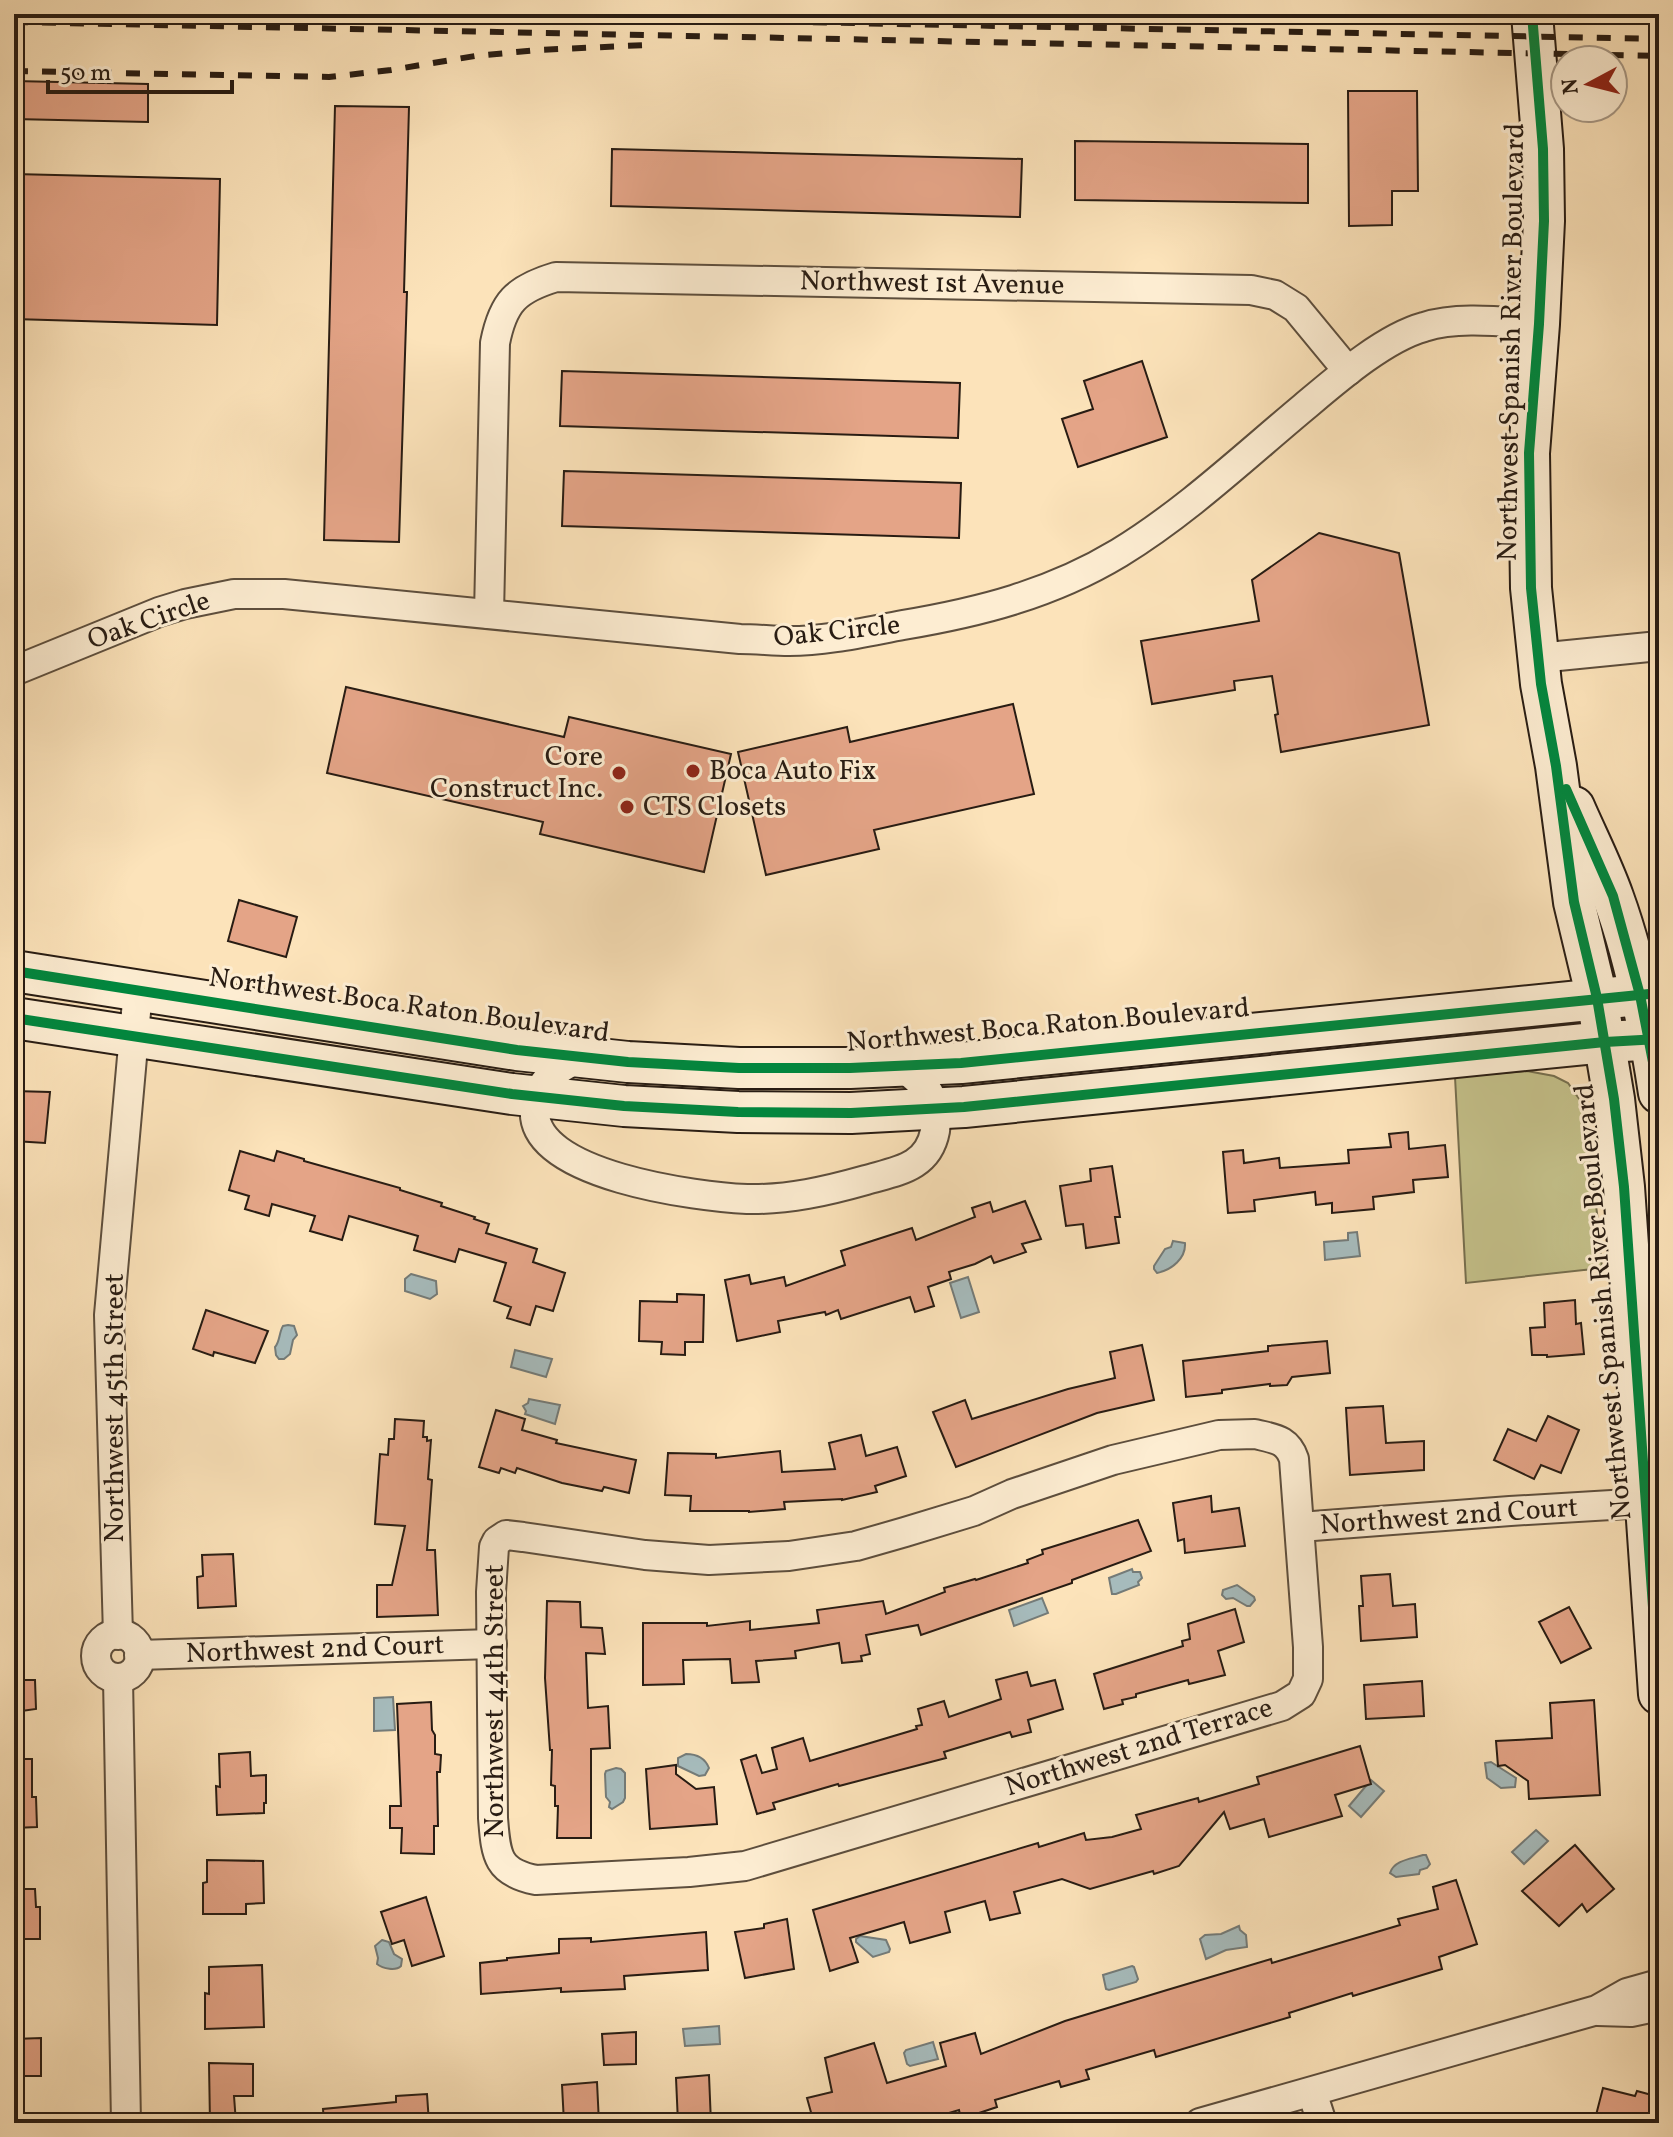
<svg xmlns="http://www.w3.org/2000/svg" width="1673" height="2137" font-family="Vollkorn,serif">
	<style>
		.green { fill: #c5c28b; stroke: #766f4f; stroke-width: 2 }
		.water { fill: #a6bbbc; stroke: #747b78; stroke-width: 2 }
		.building { fill: #e4a487; stroke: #281c13; stroke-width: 2 }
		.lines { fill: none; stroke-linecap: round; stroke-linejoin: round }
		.street-casing { stroke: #5d4e3d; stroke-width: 32 }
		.secondary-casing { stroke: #281c13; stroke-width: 44 }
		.street { stroke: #fdedd2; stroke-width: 28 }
		.secondary { stroke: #fdedd2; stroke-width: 40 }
		.rail { stroke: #281c13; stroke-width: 6; stroke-dasharray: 14 14; stroke-linecap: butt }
		.cycleway-casing { stroke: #fdedd2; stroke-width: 15 }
		.cycleway { stroke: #00873e; stroke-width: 10 }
		.poi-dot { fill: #8f2418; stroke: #fdedd2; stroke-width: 3 }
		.labels { text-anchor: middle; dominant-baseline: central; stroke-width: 6; stroke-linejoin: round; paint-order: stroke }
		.street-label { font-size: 28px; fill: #281c13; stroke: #fdedd2 }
		.poi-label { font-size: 28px; fill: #281c13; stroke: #fdedd2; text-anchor: start }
	</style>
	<rect width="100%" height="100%" fill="#fce3ba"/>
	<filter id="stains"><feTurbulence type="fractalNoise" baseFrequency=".0025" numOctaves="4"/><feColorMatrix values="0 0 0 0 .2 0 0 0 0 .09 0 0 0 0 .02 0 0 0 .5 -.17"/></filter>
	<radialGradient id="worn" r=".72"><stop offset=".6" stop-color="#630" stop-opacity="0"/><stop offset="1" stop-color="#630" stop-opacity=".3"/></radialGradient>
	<path class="green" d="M 1527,1071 L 1554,1076 L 1568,1083 L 1582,1103 L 1597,1213 L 1602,1268 L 1466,1283 L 1455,1077 Z"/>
	<g class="water">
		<path d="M 1357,1232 L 1360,1256 L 1325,1260 L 1324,1242 L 1348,1240 L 1348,1233 Z"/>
		<path d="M 1173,1241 L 1185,1243 C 1186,1258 1172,1270 1157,1273 L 1154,1269 L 1154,1266 L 1165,1249 L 1171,1247 Z"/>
		<path d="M 411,1274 L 436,1281 L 437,1294 L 430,1299 L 405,1291 L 405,1279 Z"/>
		<path d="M 968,1277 L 979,1312 L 961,1318 L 950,1283 Z"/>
		<path d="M 288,1325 L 294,1326 L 297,1335 L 293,1340 L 290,1354 L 284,1359 L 279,1359 L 276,1355 L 275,1347 C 280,1342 279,1332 283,1326 Z"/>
		<path d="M 515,1350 L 552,1359 L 546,1377 L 511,1367 Z"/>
		<path d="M 529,1399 L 560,1405 L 555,1424 L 525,1414 L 526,1411 L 523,1406 L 528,1403 Z"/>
		<path d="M 1132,1569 L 1133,1572 L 1140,1572 L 1142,1578 L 1138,1582 L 1139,1585 L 1116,1594 L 1112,1594 L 1109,1578 Z"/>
		<path d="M 1237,1585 L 1254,1597 L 1255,1600 L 1250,1606 L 1247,1606 L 1233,1598 L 1226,1599 L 1222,1595 L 1223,1590 Z"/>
		<path d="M 1042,1598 L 1048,1613 L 1014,1626 L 1009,1610 Z"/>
		<path d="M 393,1697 L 395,1730 L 374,1731 L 374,1698 Z"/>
		<path d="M 686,1754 C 696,1754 705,1758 709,1768 L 705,1775 L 699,1776 L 678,1766 L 678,1758 Z"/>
		<path d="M 1491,1762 L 1516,1778 L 1515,1787 L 1501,1788 L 1487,1778 L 1485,1763 Z"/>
		<path d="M 616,1768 L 621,1769 L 625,1773 L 625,1798 L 623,1802 L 612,1809 L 609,1807 L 610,1802 L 606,1797 L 605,1774 L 606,1771 Z"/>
		<path d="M 1371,1780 L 1384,1791 L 1361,1817 L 1349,1806 Z"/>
		<path d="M 1536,1830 L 1548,1841 L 1524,1864 L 1512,1852 Z"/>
		<path d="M 1423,1855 L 1426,1855 L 1430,1864 L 1427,1868 L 1420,1870 L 1419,1874 L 1396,1877 L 1390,1873 C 1394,1860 1411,1859 1423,1855 Z"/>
		<path d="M 1239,1926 L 1240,1930 L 1246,1935 L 1247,1947 L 1226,1950 L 1206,1959 L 1200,1939 L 1205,1935 L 1221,1934 Z"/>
		<path d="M 860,1936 L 886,1940 L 890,1949 L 889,1952 L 873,1957 L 856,1942 L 856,1939 Z"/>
		<path d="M 382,1940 L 389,1942 L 394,1954 L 402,1959 L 401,1966 C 396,1971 383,1969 377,1964 L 378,1958 L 375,1946 Z"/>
		<path d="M 1132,1966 L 1134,1967 L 1138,1979 L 1136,1982 L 1109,1990 L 1106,1989 L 1103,1975 Z"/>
		<path d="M 719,2026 L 720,2044 L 685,2046 L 683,2029 Z"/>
		<path d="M 933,2042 L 938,2059 L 910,2066 L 907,2064 L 904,2053 L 906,2050 Z"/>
	</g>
	<g class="building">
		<path d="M 14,81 L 148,84 L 148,122 L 14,119 Z"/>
		<path d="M 1348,91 L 1417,91 L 1418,191 L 1392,191 L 1392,225 L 1349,226 Z"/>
		<path d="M 335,106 L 409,107 L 404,292 L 407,292 L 399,542 L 324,540 Z"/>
		<path d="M 1075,141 L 1308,144 L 1308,203 L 1075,200 Z"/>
		<path d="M 612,149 L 1022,159 L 1020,217 L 611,206 Z"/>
		<path d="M 14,174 L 220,179 L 217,325 L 14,319 Z"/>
		<path d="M 1142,361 L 1167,437 L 1078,467 L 1062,419 L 1093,409 L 1084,381 Z"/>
		<path d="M 562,371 L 960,383 L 958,438 L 560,426 Z"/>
		<path d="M 564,471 L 961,483 L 959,538 L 562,526 Z"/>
		<path d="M 1319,533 L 1399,553 L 1429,725 L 1281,752 L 1275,715 L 1278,714 L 1272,676 L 1234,681 L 1235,690 L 1152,704 L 1141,641 L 1259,621 L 1252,580 Z"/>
		<path d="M 346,687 L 564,737 L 569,717 L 731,754 L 704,872 L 540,834 L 543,822 L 327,773 Z"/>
		<path d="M 1013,704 L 1034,794 L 874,830 L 879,849 L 766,875 L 738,752 L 847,727 L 850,742 Z"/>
		<path d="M 239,900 L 297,917 L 286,957 L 228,941 Z"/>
		<path d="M 14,1091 L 50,1092 L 45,1143 L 14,1141 Z"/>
		<path d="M 1408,1132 L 1409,1149 L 1445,1145 L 1448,1177 L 1413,1180 L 1414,1192 L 1373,1197 L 1374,1209 L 1332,1213 L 1332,1203 L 1316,1205 L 1315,1192 L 1254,1200 L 1255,1211 L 1228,1213 L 1223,1152 L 1243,1150 L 1244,1163 L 1279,1158 L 1280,1168 L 1349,1163 L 1348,1150 L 1391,1147 L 1389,1134 Z"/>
		<path d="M 240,1151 L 274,1161 L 277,1151 L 304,1159 L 304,1161 L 400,1188 L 400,1190 L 442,1203 L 441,1206 L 475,1217 L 474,1219 L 489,1224 L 486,1233 L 537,1249 L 533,1262 L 565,1273 L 553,1311 L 536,1306 L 530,1325 L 507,1318 L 511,1307 L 494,1301 L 506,1263 L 459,1249 L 455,1262 L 414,1250 L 418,1236 L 349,1216 L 342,1240 L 310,1231 L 315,1216 L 272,1204 L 269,1216 L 245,1209 L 249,1196 L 229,1190 Z"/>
		<path d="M 1112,1166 L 1120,1217 L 1115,1217 L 1119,1243 L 1086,1248 L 1083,1224 L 1066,1226 L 1060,1186 L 1091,1181 L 1090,1169 Z"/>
		<path d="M 1025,1201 L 1041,1239 L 1022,1244 L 1026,1252 L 994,1263 L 991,1256 L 975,1264 L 949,1272 L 951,1279 L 928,1287 L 934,1306 L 915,1312 L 910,1297 L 841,1319 L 838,1310 L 826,1315 L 825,1312 L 778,1321 L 780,1332 L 737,1341 L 725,1280 L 749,1275 L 751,1284 L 784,1277 L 786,1286 L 845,1265 L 841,1251 L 912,1228 L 916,1240 L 975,1217 L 972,1208 L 990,1202 L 993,1212 Z"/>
		<path d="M 677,1294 L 704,1295 L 703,1342 L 685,1342 L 685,1355 L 661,1354 L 662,1342 L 639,1341 L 640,1301 L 677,1302 Z"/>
		<path d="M 1575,1300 L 1576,1324 L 1581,1323 L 1584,1354 L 1547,1357 L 1547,1355 L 1532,1355 L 1530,1328 L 1545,1327 L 1544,1303 Z"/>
		<path d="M 206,1310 L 268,1331 L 255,1363 L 214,1352 L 213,1356 L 193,1349 Z"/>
		<path d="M 1327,1341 L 1330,1373 L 1292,1377 L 1287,1385 L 1270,1386 L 1270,1384 L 1222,1390 L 1222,1393 L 1186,1397 L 1183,1361 L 1268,1351 L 1268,1346 Z"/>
		<path d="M 1142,1345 L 1154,1400 L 1097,1413 L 956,1467 L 933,1412 L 965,1400 L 972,1419 L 1068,1389 L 1115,1378 L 1110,1352 Z"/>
		<path d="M 1383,1406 L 1386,1443 L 1424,1441 L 1424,1470 L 1350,1475 L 1346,1408 Z"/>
		<path d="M 496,1410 L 525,1419 L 522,1430 L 557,1440 L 556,1443 L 636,1460 L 629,1493 L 604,1487 L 602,1491 L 562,1483 L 517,1468 L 515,1473 L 501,1468 L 499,1473 L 479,1467 Z"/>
		<path d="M 1548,1416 L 1579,1430 L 1561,1473 L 1541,1465 L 1534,1479 L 1494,1460 L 1508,1429 L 1536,1441 Z"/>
		<path d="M 395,1419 L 424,1421 L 423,1437 L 427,1437 L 427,1441 L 431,1440 L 428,1479 L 432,1480 L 427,1550 L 435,1550 L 438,1615 L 377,1617 L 377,1585 L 392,1585 L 405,1526 L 375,1524 L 380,1454 L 388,1455 L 389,1439 L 394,1439 Z"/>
		<path d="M 861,1435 L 866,1456 L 897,1447 L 906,1476 L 875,1486 L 877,1492 L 842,1500 L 842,1499 L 784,1502 L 785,1509 L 749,1512 L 749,1511 L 690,1511 L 691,1496 L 665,1495 L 668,1453 L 716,1454 L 716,1458 L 780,1451 L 782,1472 L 835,1469 L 829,1443 Z"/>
		<path d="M 1211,1496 L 1212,1512 L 1239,1508 L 1245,1546 L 1185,1553 L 1184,1539 L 1178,1541 L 1173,1503 Z"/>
		<path d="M 1138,1520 L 1151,1551 L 1072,1580 L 1072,1583 L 921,1635 L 918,1625 L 866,1635 L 870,1654 L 861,1656 L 862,1661 L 842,1663 L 839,1643 L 795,1651 L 796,1658 L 756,1661 L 759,1682 L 732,1683 L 730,1659 L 683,1660 L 684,1684 L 643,1685 L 643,1623 L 707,1623 L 707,1626 L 750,1621 L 750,1630 L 819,1623 L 817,1610 L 883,1601 L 886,1614 L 945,1592 L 944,1588 L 975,1579 L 976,1580 L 1028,1563 L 1027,1560 L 1043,1554 L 1042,1550 Z"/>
		<path d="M 233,1554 L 236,1606 L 198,1608 L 197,1577 L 203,1576 L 202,1555 Z"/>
		<path d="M 1390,1574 L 1393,1606 L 1415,1604 L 1417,1637 L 1361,1641 L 1359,1606 L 1363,1606 L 1361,1576 Z"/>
		<path d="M 547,1601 L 580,1602 L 581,1627 L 602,1628 L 605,1654 L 586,1653 L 588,1708 L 608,1706 L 610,1748 L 591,1749 L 591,1838 L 557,1838 L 558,1806 L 555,1806 L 555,1786 L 551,1785 L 552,1750 L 550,1750 L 545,1678 Z"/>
		<path d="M 1569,1607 L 1591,1648 L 1561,1663 L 1539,1622 Z"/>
		<path d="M 1235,1609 L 1244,1642 L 1218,1651 L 1225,1675 L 1189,1684 L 1188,1680 L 1136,1694 L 1136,1697 L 1122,1700 L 1123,1704 L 1104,1709 L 1094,1674 L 1183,1646 L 1182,1641 L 1190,1639 L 1188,1624 Z"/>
		<path d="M 1027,1672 L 1031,1686 L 1055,1680 L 1063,1709 L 1028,1720 L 1031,1732 L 1012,1737 L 1010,1732 L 944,1752 L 946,1758 L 839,1786 L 838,1784 L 773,1803 L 775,1809 L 757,1814 L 741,1760 L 756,1755 L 762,1773 L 777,1769 L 772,1748 L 803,1738 L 810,1761 L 917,1729 L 916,1726 L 922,1725 L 918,1709 L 944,1701 L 949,1717 L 1001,1699 L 996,1680 Z"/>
		<path d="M 14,1680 L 35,1680 L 36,1709 L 14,1712 Z"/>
		<path d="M 1422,1681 L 1424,1716 L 1366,1719 L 1364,1685 Z"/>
		<path d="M 1594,1700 L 1600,1795 L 1529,1799 L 1528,1781 L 1505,1765 L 1498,1766 L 1496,1741 L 1552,1738 L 1550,1703 Z"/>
		<path d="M 431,1702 L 432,1730 L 435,1735 L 435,1754 L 441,1755 L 440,1772 L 437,1772 L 438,1826 L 434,1826 L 434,1854 L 401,1853 L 402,1828 L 390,1828 L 390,1806 L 401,1806 L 397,1704 Z"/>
		<path d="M 1360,1746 L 1371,1784 L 1335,1795 L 1342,1816 L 1269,1837 L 1264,1819 L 1230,1829 L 1224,1812 L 1179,1866 L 1154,1874 L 1153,1871 L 1090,1889 L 1062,1879 L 1014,1892 L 1020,1913 L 990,1920 L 985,1901 L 945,1912 L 950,1932 L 910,1943 L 904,1922 L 850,1938 L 858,1962 L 830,1971 L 813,1910 L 1038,1843 L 1039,1847 L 1084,1833 L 1086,1840 L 1112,1837 L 1141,1829 L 1136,1815 L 1198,1798 L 1199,1802 L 1259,1784 L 1257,1777 Z"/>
		<path d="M 250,1752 L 251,1776 L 266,1775 L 266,1803 L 264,1803 L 264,1813 L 217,1815 L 216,1786 L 220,1787 L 219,1754 Z"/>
		<path d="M 14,1759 L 32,1759 L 32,1797 L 36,1797 L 37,1827 L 14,1828 Z"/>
		<path d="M 676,1765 L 676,1774 L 696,1789 L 714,1787 L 717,1824 L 650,1829 L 646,1769 Z"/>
		<path d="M 1575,1845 L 1614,1889 L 1587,1912 L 1582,1904 L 1559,1926 L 1522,1891 Z"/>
		<path d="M 207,1860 L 263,1861 L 264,1903 L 246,1904 L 246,1914 L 203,1914 L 203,1883 L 207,1882 Z"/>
		<path d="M 1456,1880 L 1477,1944 L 1439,1957 L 1442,1969 L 1353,1996 L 1352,1993 L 1289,2013 L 1290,2017 L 1156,2057 L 1154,2050 L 1086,2070 L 1089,2079 L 1061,2087 L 1059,2081 L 995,2100 L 997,2107 L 961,2119 L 959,2110 L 915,2123 L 814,2123 L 807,2098 L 832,2092 L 825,2058 L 874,2043 L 887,2083 L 946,2066 L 940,2043 L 975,2033 L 981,2054 L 1065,2021 L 1167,1990 L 1271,1959 L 1272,1963 L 1400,1925 L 1398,1919 L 1438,1909 L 1433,1887 Z"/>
		<path d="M 14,1889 L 35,1889 L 36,1907 L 40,1907 L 40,1939 L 14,1939 Z"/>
		<path d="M 426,1897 L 444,1956 L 412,1966 L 404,1940 L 392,1944 L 381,1912 Z"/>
		<path d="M 787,1919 L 794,1969 L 745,1978 L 735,1932 L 764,1928 L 764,1924 Z"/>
		<path d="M 706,1932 L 708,1970 L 624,1976 L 625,1989 L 561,1992 L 561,1988 L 481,1994 L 480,1963 L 507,1960 L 507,1958 L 559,1953 L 559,1939 L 591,1938 L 591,1942 Z"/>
		<path d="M 262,1965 L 264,2027 L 205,2029 L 205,1993 L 209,1994 L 209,1967 Z"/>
		<path d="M 636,2032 L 636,2064 L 604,2065 L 602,2034 Z"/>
		<path d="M 41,2038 L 41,2076 L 14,2076 L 14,2039 Z"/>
		<path d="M 209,2063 L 253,2064 L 253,2096 L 234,2096 L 236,2123 L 210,2123 Z"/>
		<path d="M 709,2075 L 711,2123 L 678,2123 L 676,2078 Z"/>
		<path d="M 597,2082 L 599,2123 L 564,2123 L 562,2085 Z"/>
		<path d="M 1603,2088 L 1635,2096 L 1637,2091 L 1659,2097 L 1659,2123 L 1610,2123 L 1595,2119 Z"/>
		<path d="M 427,2094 L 429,2123 L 324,2123 L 323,2109 L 396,2102 L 396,2096 Z"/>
	</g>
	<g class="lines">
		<defs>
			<g id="street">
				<path d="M 489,614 L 495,343 C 503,302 516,289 556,277 L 1251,290 L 1275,295 L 1296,308 L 1348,371"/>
				<path d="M 1538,658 L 1659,646"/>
				<path d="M 14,671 L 159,612 L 185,604 L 234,594 L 284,594 L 740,639 C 757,639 773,641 789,641 C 827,641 865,632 903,625 C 980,612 1051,594 1119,553 C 1186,512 1244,457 1304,407 C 1336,380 1384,338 1424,327 C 1459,316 1503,322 1539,324"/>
				<path d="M 580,1057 C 557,1069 538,1080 535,1108 C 528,1176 700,1197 747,1199 C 788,1200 827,1191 866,1180 C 897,1171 928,1168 935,1131 C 940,1098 925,1084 901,1066"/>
				<path d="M 1255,1434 C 1275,1439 1287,1439 1294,1459 L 1308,1647 L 1308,1679 L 1301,1694 L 1282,1706 L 745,1866 L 689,1872 L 536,1880 C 496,1872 496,1854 493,1818 L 491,1592 L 494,1547 L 497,1541 L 506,1535 L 523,1537 L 645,1555 L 709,1560 L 789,1556 L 856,1546 L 905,1532 L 974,1511 L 1012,1494 L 1113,1460 L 1219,1435 Z"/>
				<path d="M 1300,1527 L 1510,1511 L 1645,1503"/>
				<circle cx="118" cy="1656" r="22"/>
				<path d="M 118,1635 L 109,1315 L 138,990"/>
				<path d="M 139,1655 L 492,1644"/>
				<path d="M 118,1678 L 126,2123"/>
				<path d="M 1598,2011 L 1631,2012 L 1659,2006"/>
				<path d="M 1312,2092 L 1322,2123"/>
				<path d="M 1200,2123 L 1597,2010 L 1627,1993 L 1659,1984"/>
			</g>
			<g id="secondary">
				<path d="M 1532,14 L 1543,149 L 1544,221 L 1539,324 L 1529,453 L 1531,588 L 1541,684 L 1556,766 L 1574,902 L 1597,998 L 1614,1099 L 1624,1187 L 1659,1694"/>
				<path d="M 1574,807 C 1587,837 1602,866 1613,897 C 1636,960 1649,1027 1659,1093"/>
				<path d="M 14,971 L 517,1050 L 628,1062 L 739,1068 L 850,1068 L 961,1063 L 1659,993"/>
				<path d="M 14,1018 L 512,1094 L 624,1106 L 738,1112 L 851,1113 L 964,1107 L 1605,1042 L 1659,1039"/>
			</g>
		</defs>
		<use href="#street" class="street-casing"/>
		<use href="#secondary" class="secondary-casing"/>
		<use href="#street" class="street"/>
		<use href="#secondary" class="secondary"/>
		<g class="rail">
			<path d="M 393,14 L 1659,39"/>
			<path d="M 14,22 L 1659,56"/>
			<path d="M 14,71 L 329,77 L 391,70 L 475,56 L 538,50 L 647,45"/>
		</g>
		<defs>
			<g id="cycleway">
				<path d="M 1532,14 L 1543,149 L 1544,221 L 1539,324 L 1529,453 L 1531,588 L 1541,684 L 1556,766 L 1574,902 L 1597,998 L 1614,1099 L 1624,1187 L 1659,1694"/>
				<path d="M 1566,789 L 1613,896 L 1640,995 L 1659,1093"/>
				<path d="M 14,971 L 517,1050 L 628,1062 L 739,1068 L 850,1068 L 961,1063 L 1659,993"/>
				<path d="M 14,1018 L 512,1094 L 624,1106 L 738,1112 L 851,1113 L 964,1107 L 1605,1042 L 1659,1039"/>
			</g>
		</defs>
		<use href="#cycleway" class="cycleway-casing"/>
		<use href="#cycleway" class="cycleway"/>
	</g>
	<g class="poi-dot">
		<circle cx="693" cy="771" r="8"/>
		<circle cx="619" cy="773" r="8"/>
		<circle cx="627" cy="807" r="8"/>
	</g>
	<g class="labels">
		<g class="street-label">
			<text transform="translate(932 284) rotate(1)">Northwest 1st Avenue</text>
			<text transform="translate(1512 342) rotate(-89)">Northwest Spanish River Boulevard</text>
			<text transform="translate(149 621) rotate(-19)">Oak Circle</text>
			<text transform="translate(837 632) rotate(-6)">Oak Circle</text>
			<text transform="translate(409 1006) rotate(8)">Northwest Boca Raton Boulevard</text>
			<text transform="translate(1048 1026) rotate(-5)">Northwest Boca Raton Boulevard</text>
			<text transform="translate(1604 1302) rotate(-95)">Northwest Spanish River Boulevard</text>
			<text transform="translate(115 1408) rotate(-90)">Northwest 45th Street</text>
			<text transform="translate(1449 1517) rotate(-4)">Northwest 2nd Court</text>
			<text transform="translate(315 1650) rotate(-2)">Northwest 2nd Court</text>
			<text transform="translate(495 1701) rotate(-90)">Northwest 44th Street</text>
			<text transform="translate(1139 1748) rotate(-17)">Northwest 2nd Terrace</text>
		</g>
		<g class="poi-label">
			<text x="603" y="757" text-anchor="end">Core<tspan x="603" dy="32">Construct Inc.</tspan></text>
			<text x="709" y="771">Boca Auto Fix</text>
			<text x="643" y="807">CTS Closets</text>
		</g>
	</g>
	<rect width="1673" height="2137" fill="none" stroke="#fce3ba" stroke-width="48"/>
	<rect x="16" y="16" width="1641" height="2105" fill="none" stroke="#281c13" stroke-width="4"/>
	<rect x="24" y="24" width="1625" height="2089" fill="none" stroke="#281c13" stroke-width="2"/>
	<g transform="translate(1589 84) rotate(263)"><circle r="38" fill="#fdedd2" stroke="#a89986" stroke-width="2"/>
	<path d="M0-6L14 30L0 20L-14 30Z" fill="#8f2418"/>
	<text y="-12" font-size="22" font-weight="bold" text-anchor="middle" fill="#281c13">N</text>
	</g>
	<path d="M48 80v12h184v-12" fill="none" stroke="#281c13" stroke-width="4"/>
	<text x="60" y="80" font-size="24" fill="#281c13" stroke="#fdedd2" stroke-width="6" paint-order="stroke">50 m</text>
	<rect width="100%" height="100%" filter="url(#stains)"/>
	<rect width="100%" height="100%" fill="url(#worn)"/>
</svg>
